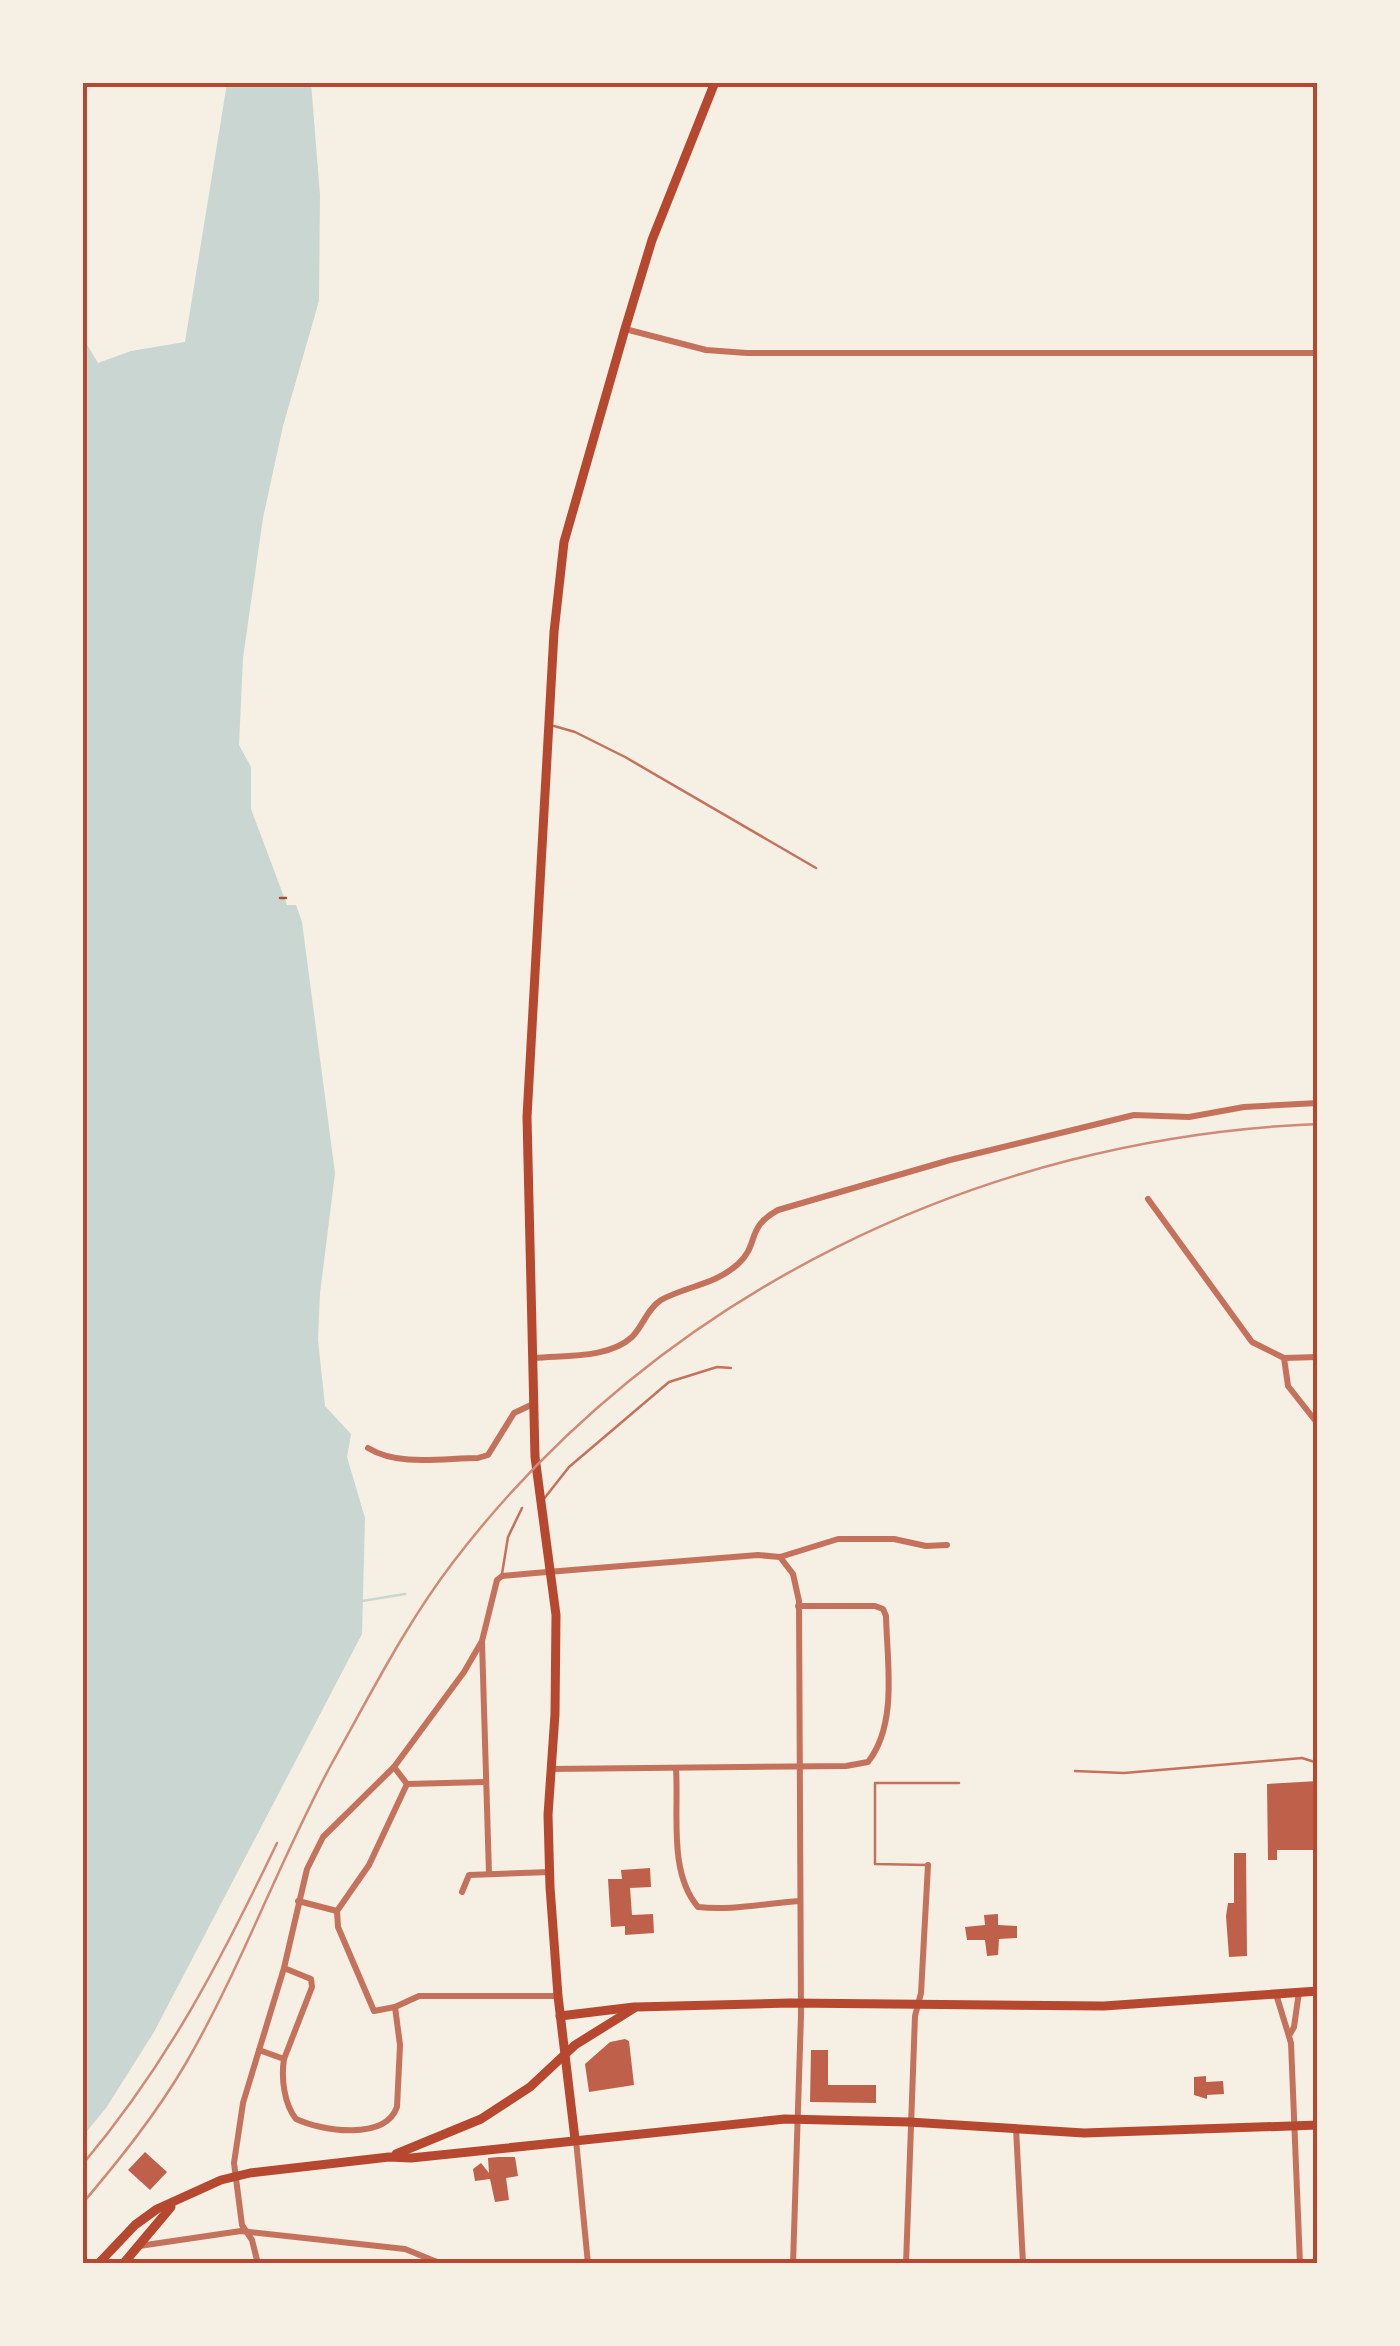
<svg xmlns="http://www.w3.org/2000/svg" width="1400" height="2346" font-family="Roboto,sans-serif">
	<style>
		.water { fill: #c9d6d2 }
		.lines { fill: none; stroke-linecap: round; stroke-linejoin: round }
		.stream { stroke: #c9d6d2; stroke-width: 2.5 }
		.building { fill: #bf614a }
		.path { stroke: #b5482f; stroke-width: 2.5 }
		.service { stroke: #c5725c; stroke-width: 2.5 }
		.minor { stroke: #c5725c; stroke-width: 6 }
		.secondary { stroke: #b5482f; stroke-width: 9 }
		.primary { stroke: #b5482f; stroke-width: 9 }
		.rail { stroke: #cf8b77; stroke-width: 2.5 }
		.neatline { fill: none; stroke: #b5482f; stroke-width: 4 }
	</style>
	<rect width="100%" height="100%" fill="#f6efe4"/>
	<path class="water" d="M 227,83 L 311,83 L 320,195 L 319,301 L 283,426 L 263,518 L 243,658 L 239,745 L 251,767 L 251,809 L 287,905 L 296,905 L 302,922 L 335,1173 L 320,1293 L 318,1340 L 325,1406 L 351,1434 L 347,1457 L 365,1518 L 362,1634 L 154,2032 L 106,2108 L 83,2136 L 83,338 L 98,363 L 131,351 L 185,342 Z"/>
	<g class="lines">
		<path class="stream" d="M 362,1601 L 405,1594"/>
	</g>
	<g class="building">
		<path d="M 1318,1781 L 1318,1801 L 1313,1801 L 1313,1850 L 1277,1850 L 1277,1860 L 1268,1860 L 1267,1784 Z"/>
		<path d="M 1234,1853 L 1246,1853 L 1247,1956 L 1229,1957 L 1226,1916 L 1228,1903 L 1234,1903 Z"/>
		<path d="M 650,1868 L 651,1887 L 630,1888 L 632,1915 L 653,1914 L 654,1933 L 625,1935 L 625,1926 L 611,1927 L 608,1879 L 622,1879 L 621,1870 Z"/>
		<path d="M 998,1914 L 998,1925 L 1017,1926 L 1017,1938 L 999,1939 L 998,1955 L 987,1956 L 985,1940 L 967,1940 L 965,1927 L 985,1925 L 984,1915 Z"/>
		<path d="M 625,2039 L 629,2041 L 634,2085 L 589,2092 L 585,2064 L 610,2042 Z"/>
		<path d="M 811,2050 L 828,2050 L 828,2085 L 876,2085 L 876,2103 L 810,2102 Z"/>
		<path d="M 1206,2076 L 1206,2082 L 1223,2081 L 1224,2094 L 1207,2095 L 1207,2099 L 1194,2095 L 1194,2077 Z"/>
		<path d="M 145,2152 L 167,2172 L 150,2190 L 128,2170 Z"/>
		<path d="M 498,2157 L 515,2157 L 518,2176 L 506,2178 L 509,2200 L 495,2202 L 490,2179 L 475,2181 L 473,2169 L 481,2163 L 489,2173 L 488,2158 Z"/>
	</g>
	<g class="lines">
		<path class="path" d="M 280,898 L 286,898"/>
		<g class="service">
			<path d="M 554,726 L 575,732 L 625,757 L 816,868"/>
			<path d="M 543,1500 L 569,1467 L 669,1382 L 717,1367 L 731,1368"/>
			<path d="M 502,1574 L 508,1537 L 522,1508"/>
			<path d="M 1075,1771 L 1124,1773 L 1302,1758 L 1318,1763"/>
			<path d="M 927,1865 L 875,1864 L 875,1783 L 959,1783"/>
		</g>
		<g class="minor">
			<path d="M 625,329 L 706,350 L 747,353 L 1318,353"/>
			<path d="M 1148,1199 L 1252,1342 L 1284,1358 L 1288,1386 L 1318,1424"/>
			<path d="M 534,1358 C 564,1355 608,1359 632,1337 C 643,1326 647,1309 661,1300 C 686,1286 715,1285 738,1264 C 760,1244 745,1228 778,1210 L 950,1160 L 1134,1115 L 1189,1117 L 1244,1107 L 1318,1103"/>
			<path d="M 1284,1358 L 1318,1357"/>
			<path d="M 368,1448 C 399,1467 444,1458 478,1458 L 488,1455 L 514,1413 L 533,1404"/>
			<path d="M 780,1557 L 793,1574 L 799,1601 L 801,2015 L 793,2264"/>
			<path d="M 482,1642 L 489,1874"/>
			<path d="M 394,1767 L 407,1784 L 484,1782"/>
			<path d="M 551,1769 L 846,1766 L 868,1762 C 898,1724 887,1662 886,1616 L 883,1609 L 875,1606 L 798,1606"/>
			<path d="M 676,1769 C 679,1812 668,1872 698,1907 C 732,1911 765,1903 800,1901"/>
			<path d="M 407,1784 L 369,1865 L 337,1911 L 338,1927 L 374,2011 L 395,2007 L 419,1996 L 558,1996"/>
			<path d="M 462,1892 L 469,1875 L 550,1872"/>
			<path d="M 298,1901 L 337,1911"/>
			<path d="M 284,1968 L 311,1979 L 312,1987 L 284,2059"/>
			<path d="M 1276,1994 L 1291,2043 L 1300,2264"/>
			<path d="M 1290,2034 L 1294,2027 L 1299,1992"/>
			<path d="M 259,2050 L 284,2059 C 281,2078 284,2104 296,2119 C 322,2131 385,2141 397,2107 L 400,2045 L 395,2007"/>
			<path d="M 1016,2128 L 1023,2264"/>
			<path d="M 576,2140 L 588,2264"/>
			<path d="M 139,2246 L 241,2231 L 405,2249 L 442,2264"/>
			<path d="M 258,2264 L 252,2240 L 242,2225 L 234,2163 L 243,2103 L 284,1968 L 307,1869 L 323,1837 L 394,1767 L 464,1672 L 482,1641 L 497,1580 L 502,1576 L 535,1573 L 758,1555 L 780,1557 L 838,1539 L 894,1539 L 926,1546 L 947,1545"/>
			<path d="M 906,2264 L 915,2016 L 921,1993 L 928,1865"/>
		</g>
		<path class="secondary" d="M 575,2139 L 558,1996 L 550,1887 L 548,1815 L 555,1714 L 556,1615 L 535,1457 L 527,1117 L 554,632 L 564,542 L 625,329 L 652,240 L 715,82"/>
		<g class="primary">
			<path d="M 560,2016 L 634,2007"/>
			<path d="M 396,2154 L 481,2119 L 530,2087 L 575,2045 L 636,2007 L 790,2003 L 1104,2006 L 1318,1991"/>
			<path d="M 98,2264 L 135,2225 L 157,2209 L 221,2180 L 250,2173 L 389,2157 L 411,2158 L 785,2119 L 909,2122 L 1084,2133 L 1318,2125"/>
			<path d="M 123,2264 L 171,2207"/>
		</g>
		<g class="rail">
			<path d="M 82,2165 C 168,2063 220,1962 277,1843"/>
			<path d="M 82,2204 C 120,2159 157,2113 186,2063 C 242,1966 279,1861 332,1763 C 370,1695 407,1622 454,1561 C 659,1293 983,1137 1318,1124"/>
		</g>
	</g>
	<rect width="1400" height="2346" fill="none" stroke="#f6efe4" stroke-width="170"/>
	<rect x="85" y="85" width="1230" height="2176" class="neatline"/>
</svg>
